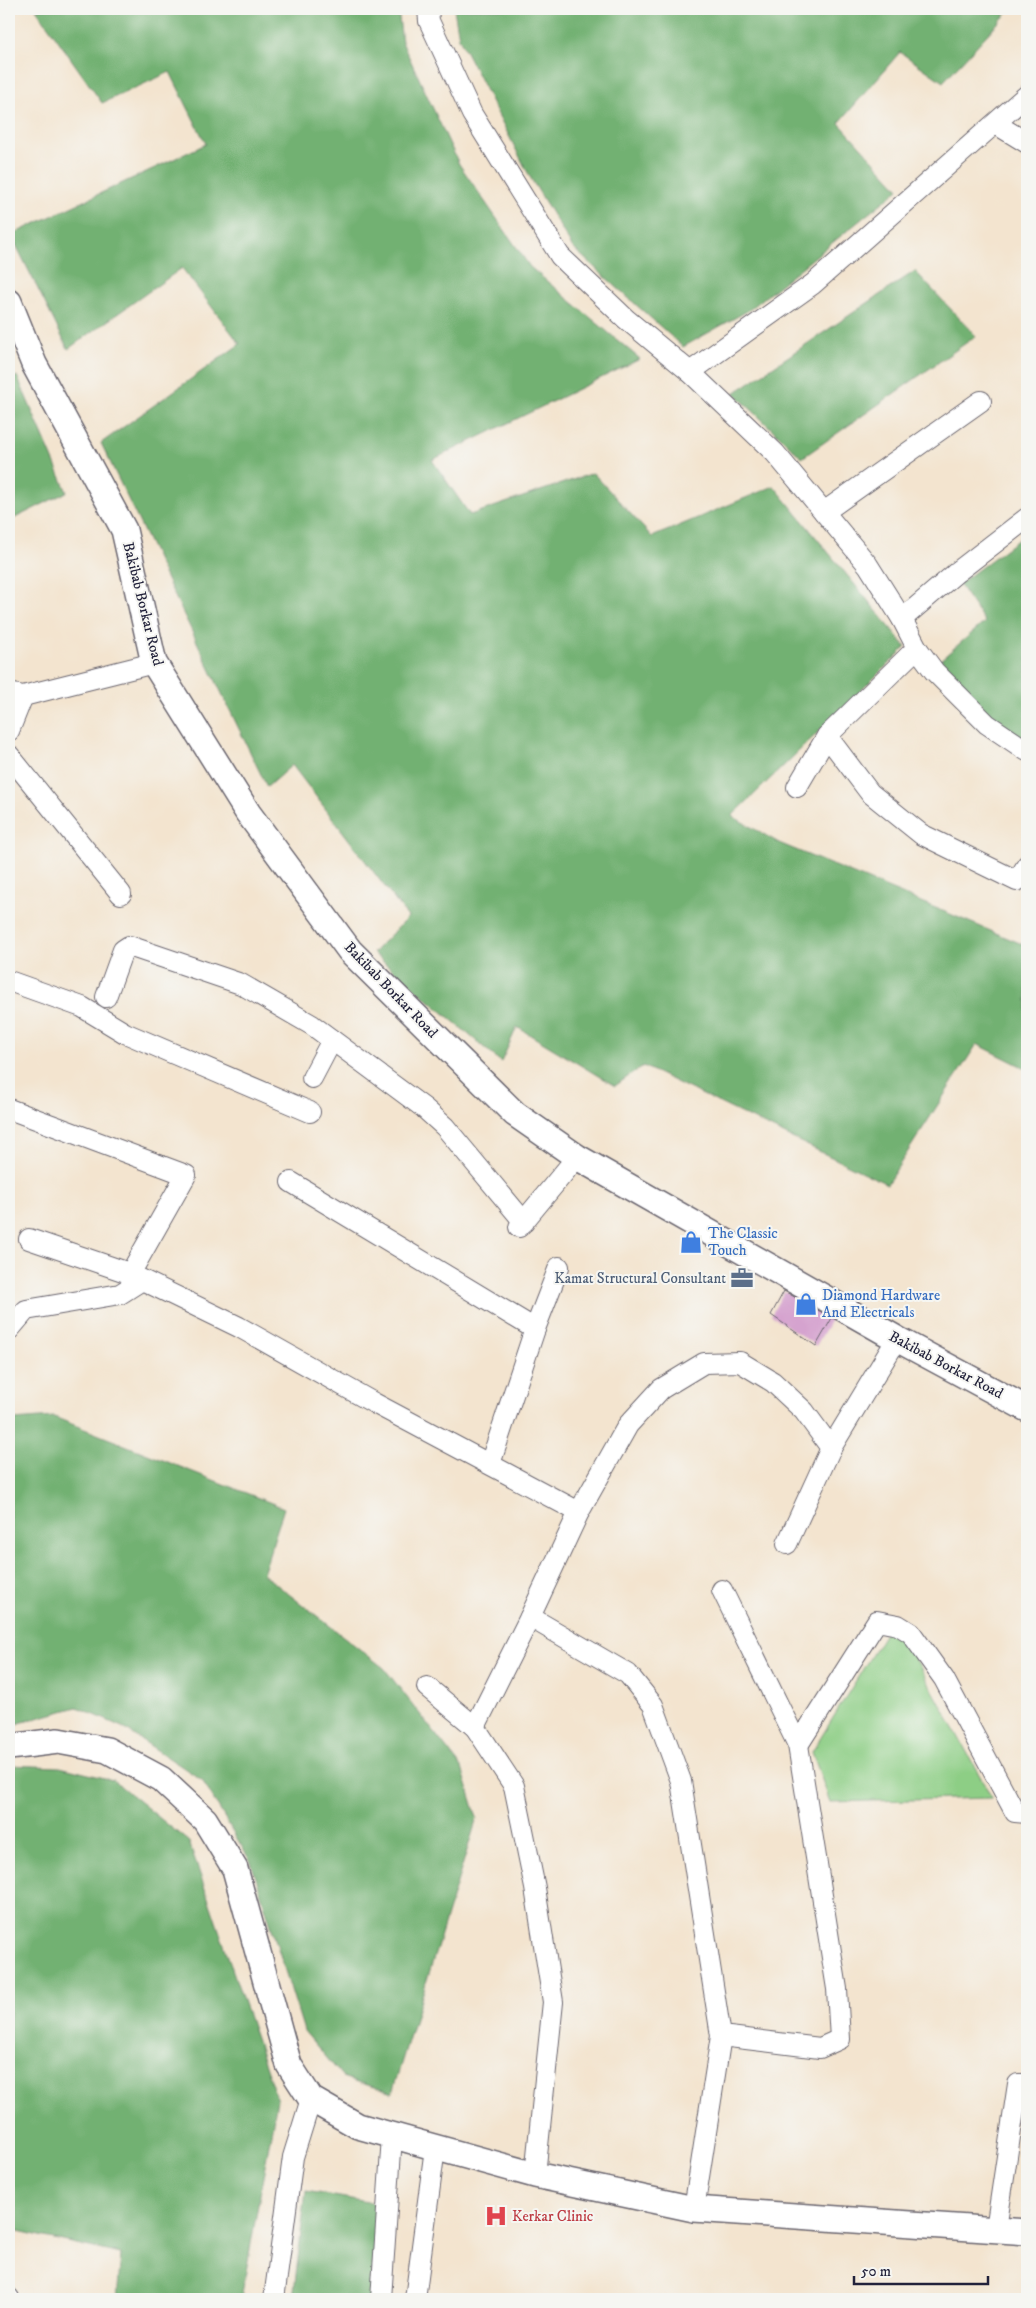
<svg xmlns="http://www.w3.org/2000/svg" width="1036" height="2308" font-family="'IM FELL DW Pica',serif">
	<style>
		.green { fill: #8dce85; stroke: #587860 }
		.forest { fill: #72b172; stroke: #4a6a56 }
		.building { fill: #d5a3cf }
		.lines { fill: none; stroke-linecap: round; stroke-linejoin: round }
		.minor-casing { stroke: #6b666f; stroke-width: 22 }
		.tertiary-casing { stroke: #6b666f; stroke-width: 28 }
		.minor { stroke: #fff; stroke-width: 20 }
		.tertiary { stroke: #fff; stroke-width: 25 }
		.labels { text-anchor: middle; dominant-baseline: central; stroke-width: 4; stroke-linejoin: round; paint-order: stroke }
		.street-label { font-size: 15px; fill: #22223b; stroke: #f6f6f2 }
		.shop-label { font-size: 15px; fill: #366cbe; stroke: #f6f6f2; text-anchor: start }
		.service-label { font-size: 15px; fill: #4e5e75; stroke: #f6f6f2; text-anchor: end }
		.health-label { font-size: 15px; fill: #be3a42; stroke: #f6f6f2; text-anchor: start }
	</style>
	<rect width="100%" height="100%" fill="#f6f6f2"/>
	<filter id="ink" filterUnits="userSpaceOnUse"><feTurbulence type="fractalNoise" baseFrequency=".02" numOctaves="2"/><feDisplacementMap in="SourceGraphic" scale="10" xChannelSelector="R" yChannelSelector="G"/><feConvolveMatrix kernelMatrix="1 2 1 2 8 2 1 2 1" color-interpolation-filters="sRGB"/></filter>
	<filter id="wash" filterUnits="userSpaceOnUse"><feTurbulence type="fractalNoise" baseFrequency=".0096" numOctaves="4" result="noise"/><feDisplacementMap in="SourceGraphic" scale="20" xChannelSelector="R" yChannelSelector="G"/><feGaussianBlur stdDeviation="1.12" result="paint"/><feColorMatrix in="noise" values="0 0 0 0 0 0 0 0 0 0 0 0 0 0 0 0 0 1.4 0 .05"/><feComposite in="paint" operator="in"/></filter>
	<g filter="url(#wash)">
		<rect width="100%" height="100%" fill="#f3e4cf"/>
		<path class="green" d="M 887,1630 L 903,1636 L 992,1798 L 830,1802 L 812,1752 Z"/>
		<g class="forest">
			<path d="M 36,9 L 398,9 L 402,42 L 459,164 L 530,267 L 640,359 L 432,460 L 470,515 L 593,473 L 652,537 L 774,486 L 906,647 L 732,816 L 779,843 L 1027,946 L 1027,1069 L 977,1044 L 887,1184 L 643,1066 L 615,1086 L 517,1027 L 501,1062 L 373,953 L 408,917 L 292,765 L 267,787 L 101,443 L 240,344 L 182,268 L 68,349 L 11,235 L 206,144 L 170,72 L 102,103 Z"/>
			<path d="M 454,9 L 1011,9 L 943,82 L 900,52 L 839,123 L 899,189 L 749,310 L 683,347 L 573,248 L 530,177 L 459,38 Z"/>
			<path d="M 915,271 L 976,336 L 802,458 L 734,393 Z"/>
			<path d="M 17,376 L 67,492 L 9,521 L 9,380 Z"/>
			<path d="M 1027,533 L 1027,743 L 1000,726 L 939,661 L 985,622 L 959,584 Z"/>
			<path d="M 54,1417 L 284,1508 L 263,1574 L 384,1668 L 462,1768 L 477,1818 L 392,2093 L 343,2077 L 304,2031 L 251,1862 L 202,1780 L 122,1727 L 77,1707 L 9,1726 L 9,1428 L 13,1420 Z"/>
			<path d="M 9,1765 L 60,1767 L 113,1780 L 189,1842 L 277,2100 L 241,2299 L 117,2299 L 121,2254 L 9,2229 Z"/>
			<path d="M 306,2191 L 379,2204 L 371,2299 L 293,2299 Z"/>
		</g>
		<g id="blocks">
			<path class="building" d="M 784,1291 L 832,1318 L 816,1346 L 771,1315 Z"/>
		</g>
	</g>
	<g filter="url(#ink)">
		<use href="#blocks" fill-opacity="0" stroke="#6b666f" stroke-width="1"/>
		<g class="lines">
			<defs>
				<g id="minor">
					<path d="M 428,9 L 429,21 L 472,114 L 560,256 L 626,319 L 690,372 L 775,453 L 868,565 L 902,619 L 917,648 L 934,671 L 987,724 L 1027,751"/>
					<path d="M 996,124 L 1027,143"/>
					<path d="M 690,372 L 813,284 L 1027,95"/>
					<path d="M 824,512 L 981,401"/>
					<path d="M 902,619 L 957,572 L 1027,518"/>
					<path d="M 9,693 L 23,696 L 154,663"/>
					<path d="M 9,731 L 23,696"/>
					<path d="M 827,736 L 870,793 L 921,834 L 1017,881 L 1027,865"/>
					<path d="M 9,755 L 121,894"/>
					<path d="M 797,787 L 827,736 L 917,648"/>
					<path d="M 9,981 L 82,1007 L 125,1033 L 310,1112"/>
					<path d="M 106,997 L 123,950 L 129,946 L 241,984 L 312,1025 L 424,1108 L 445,1127 L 524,1222"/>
					<path d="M 312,1078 L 332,1040"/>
					<path d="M 9,1109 L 186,1175 L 130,1274"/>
					<path d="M 291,1182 L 535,1329 L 490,1464"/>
					<path d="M 519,1227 L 577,1157"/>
					<path d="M 29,1239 L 126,1272 L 239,1327 L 374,1403 L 579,1512 L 628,1425 L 661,1389 L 704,1363 L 740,1362 L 773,1382 L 804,1411 L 831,1448"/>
					<path d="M 535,1329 L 559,1267"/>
					<path d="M 9,1330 L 26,1310 L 120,1294 L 142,1280"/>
					<path d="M 787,1544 L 831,1448 L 897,1339"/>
					<path d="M 530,1617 L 628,1674 L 653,1705 L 681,1781 L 721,2036 L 694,2209"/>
					<path d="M 427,1687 L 475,1727 L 514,1786 L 535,1888 L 553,2002 L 535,2175"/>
					<path d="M 475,1727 L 530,1617 L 579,1512"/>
					<path d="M 798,1745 L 877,1621 L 898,1625 L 911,1633 L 944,1679 L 1015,1812 L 1027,1813"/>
					<path d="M 721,2036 L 820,2048 L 840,2039 L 837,1989 L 798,1745 L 722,1590"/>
					<path d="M 996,2229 L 1018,2084 L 1027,2084"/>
					<path d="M 9,2299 L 9,2298"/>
					<path d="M 274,2299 L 293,2157 L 311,2099"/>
					<path d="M 381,2299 L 392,2136"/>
					<path d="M 415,2299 L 435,2148"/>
				</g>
				<g id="tertiary">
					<path d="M 9,302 L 34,364 L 124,530 L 154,663 L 248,813 L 350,951 L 515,1114 L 577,1157 L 897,1339 L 1027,1409"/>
					<path d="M 9,1747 L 58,1741 L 107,1750 L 161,1779 L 205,1820 L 235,1869 L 289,2065 L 311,2099 L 358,2126 L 535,2175 L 694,2209 L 1027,2232"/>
				</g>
			</defs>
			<use href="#minor" class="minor-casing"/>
			<use href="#tertiary" class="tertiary-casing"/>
			<use href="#minor" class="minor"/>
			<use href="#tertiary" class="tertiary"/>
		</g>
	</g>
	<defs>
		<symbol id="shop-bare" viewBox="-9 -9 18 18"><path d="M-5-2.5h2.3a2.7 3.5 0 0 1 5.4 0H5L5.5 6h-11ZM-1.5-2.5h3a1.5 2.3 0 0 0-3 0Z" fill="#3f7fe0" stroke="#f6f6f2" stroke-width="2.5" paint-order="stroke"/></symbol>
		<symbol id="office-bare" viewBox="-9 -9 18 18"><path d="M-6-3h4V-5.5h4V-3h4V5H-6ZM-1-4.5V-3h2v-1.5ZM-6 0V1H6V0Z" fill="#5c6f8a" stroke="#f6f6f2" stroke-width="2.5" paint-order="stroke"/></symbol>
		<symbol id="hospital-bare" viewBox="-9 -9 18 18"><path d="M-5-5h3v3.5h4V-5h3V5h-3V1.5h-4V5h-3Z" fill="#e0444e" stroke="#f6f6f2" stroke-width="2.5" paint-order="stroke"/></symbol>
	</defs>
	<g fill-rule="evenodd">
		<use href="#shop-bare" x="675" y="1226" width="32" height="32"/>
		<use href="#office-bare" x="726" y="1262" width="32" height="32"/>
		<use href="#shop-bare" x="790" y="1288" width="32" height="32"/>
		<use href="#hospital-bare" x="480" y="2200" width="32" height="32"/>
	</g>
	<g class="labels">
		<g class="street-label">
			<text transform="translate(143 604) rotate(76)">Bakibab Borkar Road</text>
			<text transform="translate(391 990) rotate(46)">Bakibab Borkar Road</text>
			<text transform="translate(946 1365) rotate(28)">Bakibab Borkar Road</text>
		</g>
		<g class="shop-label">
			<text x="708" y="1233">The Classic<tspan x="708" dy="17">Touch</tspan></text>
			<text x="822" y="1295">Diamond Hardware<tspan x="822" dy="17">And Electricals</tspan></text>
		</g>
		<g class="service-label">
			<text x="726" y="1278">Kamat Structural Consultant</text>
		</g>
		<g class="health-label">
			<text x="512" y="2216">Kerkar Clinic</text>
		</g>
	</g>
	<rect width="1036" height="2308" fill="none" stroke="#f6f6f2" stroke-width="30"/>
	<path d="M854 2276v8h134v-8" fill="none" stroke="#22223b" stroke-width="2.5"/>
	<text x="861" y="2276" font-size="15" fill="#22223b" stroke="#f6f6f2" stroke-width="4" paint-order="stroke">50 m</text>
</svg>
